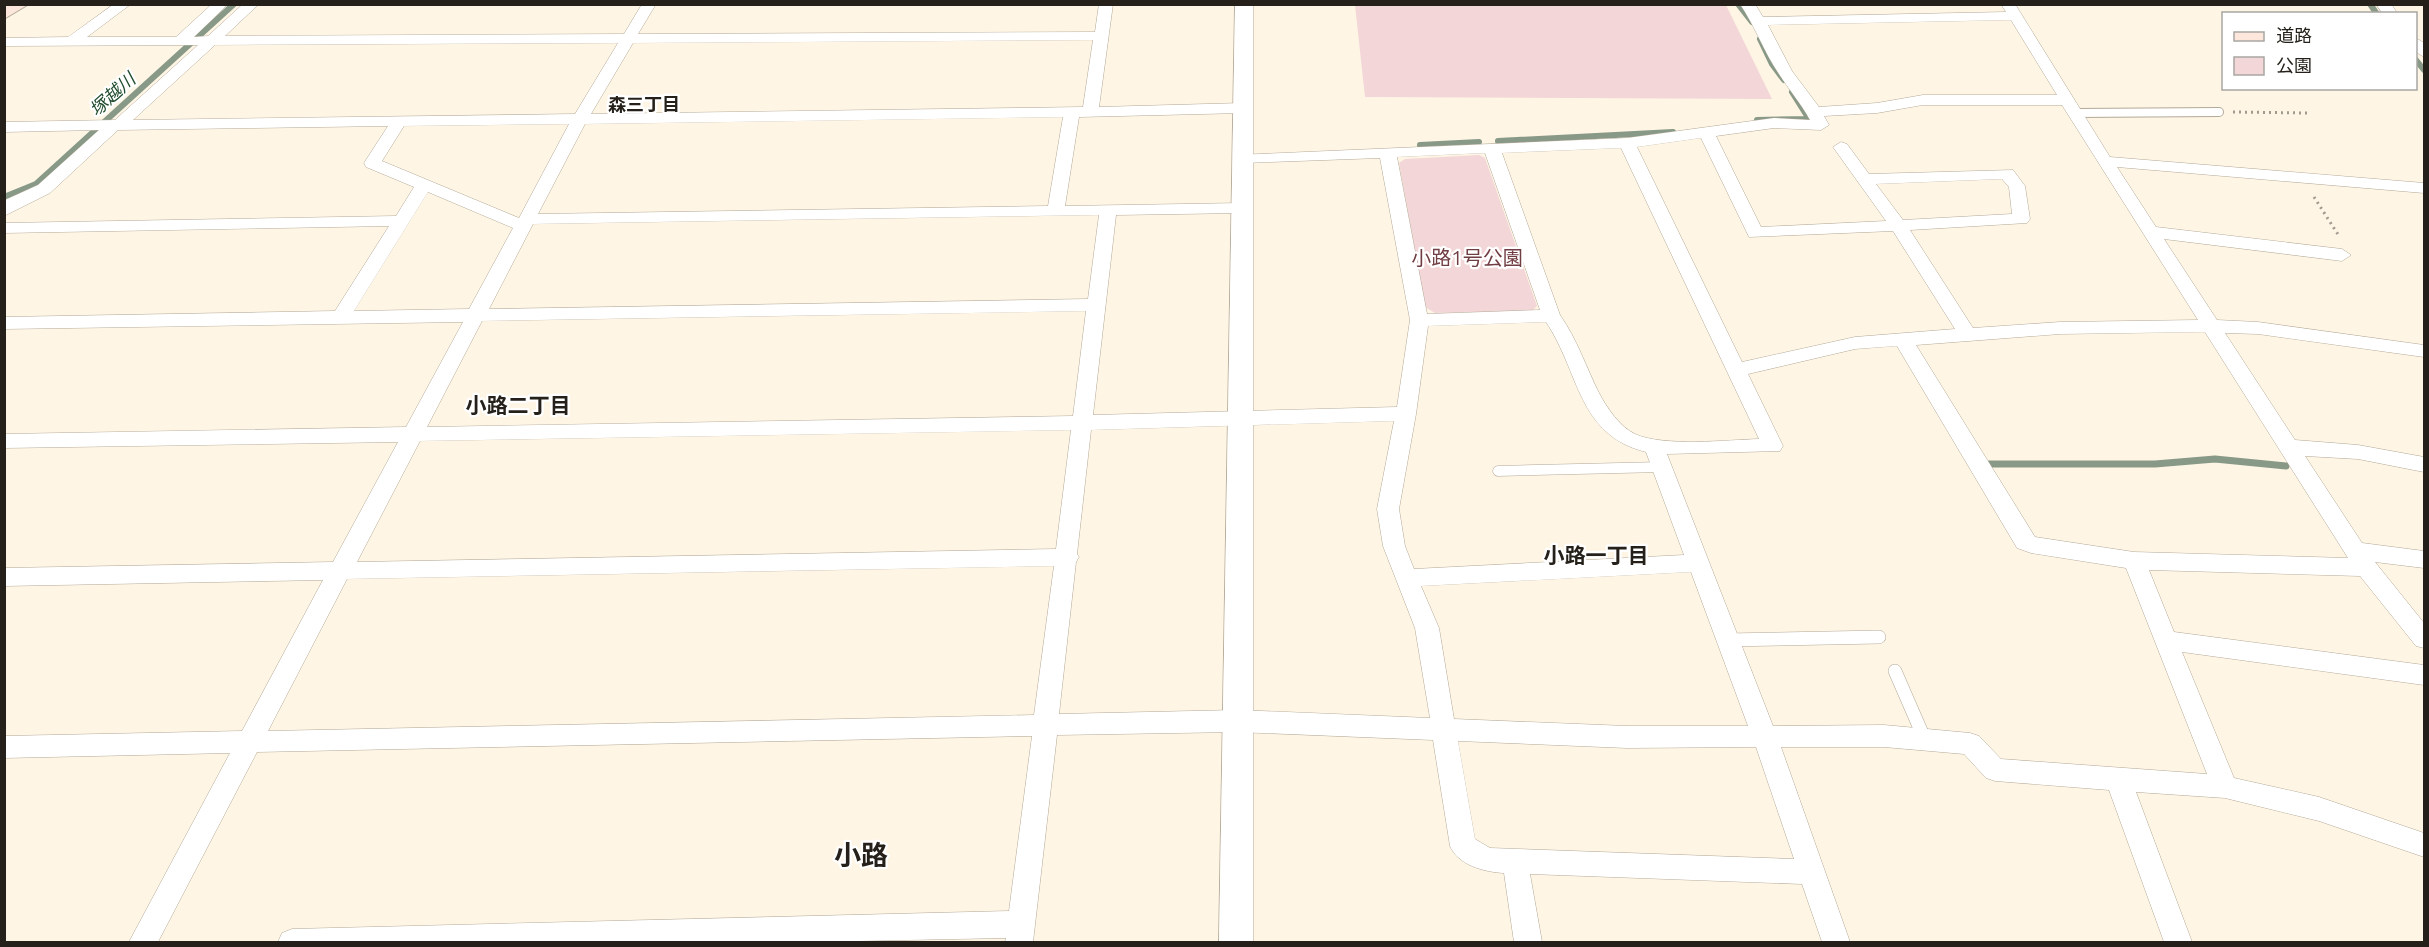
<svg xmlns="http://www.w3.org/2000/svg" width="2429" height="947" font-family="Ubuntu,'Noto Sans JP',sans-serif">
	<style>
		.green { fill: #f3d6d7 }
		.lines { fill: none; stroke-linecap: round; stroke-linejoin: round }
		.stream-far1 { stroke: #889987; stroke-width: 6 }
		.stream { stroke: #889987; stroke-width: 7 }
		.service-far2-casing { stroke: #b3a997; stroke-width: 10 }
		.service-far1-casing { stroke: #b3a997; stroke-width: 11 }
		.service-casing { stroke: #b3a997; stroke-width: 14 }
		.minor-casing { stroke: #b3a997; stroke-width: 1 }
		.tertiary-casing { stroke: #b3a997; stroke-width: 1 }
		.secondary-casing { stroke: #b3a997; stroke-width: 2 }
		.path { stroke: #a19a8e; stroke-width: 3; stroke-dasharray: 2 4; stroke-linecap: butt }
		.service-far2 { stroke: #fff; stroke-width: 8 }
		.service-far1 { stroke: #fff; stroke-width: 10 }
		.service { stroke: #fff; stroke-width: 13 }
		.minor { fill: #fff; fill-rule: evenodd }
		.tertiary { fill: #fff; fill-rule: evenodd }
		.secondary { fill: #fde7dc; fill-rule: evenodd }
		.labels { text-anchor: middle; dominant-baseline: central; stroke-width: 4.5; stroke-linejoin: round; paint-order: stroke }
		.far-water-label { font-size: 18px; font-style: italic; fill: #204b2c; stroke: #fff }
		.far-neighbourhood-label { font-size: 18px; font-weight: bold; fill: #25211a; stroke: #fff }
		.park-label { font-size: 20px; fill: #703d42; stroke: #fff }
		.neighbourhood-label { font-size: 21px; font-weight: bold; fill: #25211a; stroke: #fff }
		.near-quarter-label { font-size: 27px; font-weight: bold; fill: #25211a; stroke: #fff }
	</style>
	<rect width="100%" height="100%" fill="#fef5e5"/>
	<g class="green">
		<path d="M 1355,5 L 1726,5 L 1772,99 L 1365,97 Z"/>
		<path d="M 1479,155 L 1485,158 L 1537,306 L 1532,311 L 1435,313 L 1425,307 L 1399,163 L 1405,159 Z"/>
	</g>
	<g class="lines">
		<g class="stream-far1">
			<path d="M 1738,4 L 1752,22"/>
			<path d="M 2370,4 L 2377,14"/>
			<path d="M 1760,39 L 1772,64 L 1784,80"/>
			<path d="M 2416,60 L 2424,70"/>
			<path d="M 1757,120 L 1809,119 L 1792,92"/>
			<path d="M 1498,141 L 1673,132"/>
			<path d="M 1420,145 L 1479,142"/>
			<path d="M 4,197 L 36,184 L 234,4"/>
		</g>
		<path class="stream" d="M 1989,464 L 2155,464 L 2215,459 L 2286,466"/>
		<defs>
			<path id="service-far2" d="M 2075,113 L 2219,112"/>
			<path id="service-far1" d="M 1498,471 L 1662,467"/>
			<g id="service">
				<path d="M 1727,640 L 1879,637"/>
				<path d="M 1895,671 L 1925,740"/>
			</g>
			<g id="minor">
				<path d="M 114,4 L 131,4 L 87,37 L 176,37 L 212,4 L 228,4 L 194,37 L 208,36 L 243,4 L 259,4 L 225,36 L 624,34 L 642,4 L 656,4 L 638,34 L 1095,32 L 1099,4 L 1113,4 L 1099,107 L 1243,103 L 1251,108 L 1243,113 L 1079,117 L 1065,206 L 1242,203 L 1251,208 L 1242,213 L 1116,215 L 1093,415 L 1397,407 L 1410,320 L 1380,158 L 1243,163 L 1237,161 L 1235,158 L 1237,155 L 1627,138 L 1774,118 L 1810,120 C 1801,103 1789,90 1779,74 C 1764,52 1755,26 1740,4 L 1755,4 L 1763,17 L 2006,12 L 2001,4 L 2015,4 L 2110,157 L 2424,183 L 2424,193 L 2117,167 L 2156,227 L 2342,249 L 2351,255 L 2342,261 L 2164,239 L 2217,320 L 2258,322 L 2424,345 L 2424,357 L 2258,334 L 2225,333 L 2295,440 L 2358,445 L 2424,457 L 2424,472 L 2358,459 L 2305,456 L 2362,543 L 2424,551 L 2424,568 L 2375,562 L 2424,623 L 2424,648 L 2416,646 L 2360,576 L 2149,570 L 2174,632 L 2424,665 L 2424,685 L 2182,652 L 2234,778 L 2319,797 L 2424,833 L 2424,857 L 2319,821 L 2225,798 L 2136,792 L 2192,942 L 2164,942 L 2109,790 L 1995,781 L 1986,778 L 1964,754 L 1884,747 L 1781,747 L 1850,942 L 1822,942 L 1802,884 L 1530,874 L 1542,942 L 1514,942 L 1504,873 C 1484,872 1458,865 1450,846 L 1433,740 L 1237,732 L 1057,735 L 1033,942 L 1005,942 L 1006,938 L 808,942 L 278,942 L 282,933 L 292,929 L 1009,911 L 1032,736 L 257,752 L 158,942 L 129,942 L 230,753 L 4,758 L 4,736 L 242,731 L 323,580 L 4,586 L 4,568 L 333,562 L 398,442 L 4,448 L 4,434 L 406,427 L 463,322 L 4,329 L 4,317 L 335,311 L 389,226 L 4,233 L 4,223 L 396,216 L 414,187 L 366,167 L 364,163 L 388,126 L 118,130 L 50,193 L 4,216 L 5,200 L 38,185 L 99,130 L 4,132 L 4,122 L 115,120 L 198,45 L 4,46 L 4,38 L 68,37 ZM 2011,20 L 2057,95 L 1923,95 L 1877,103 L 1819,107 L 1792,71 L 1768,25 ZM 1093,40 L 1083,107 L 591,114 L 633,43 ZM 618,43 L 575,114 L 133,120 L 215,45 ZM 1923,105 L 2062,105 L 2198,320 L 2060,322 L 1973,328 L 1910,230 L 2027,223 L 2030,219 L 2025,186 L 2013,170 L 1869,174 L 1847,144 L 1841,142 L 1833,147 L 1886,221 L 1761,227 L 1716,136 L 1774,128 L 1821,130 L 1829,125 L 1824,116 L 1877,113 ZM 1063,117 L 1048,206 L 538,214 L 585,124 ZM 569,124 L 519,218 L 382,161 L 404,126 ZM 1701,138 L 1749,237 L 1893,231 L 1955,329 L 1855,337 L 1742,362 L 1637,147 ZM 1621,148 L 1759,439 C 1728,440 1663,447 1635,434 C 1620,427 1607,408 1599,393 C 1586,367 1577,339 1560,315 L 1502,153 ZM 1485,153 L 1540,310 L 1427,314 L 1397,157 ZM 2002,179 L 2009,187 L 2012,214 L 1903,220 L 1876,184 ZM 428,192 L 513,228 L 469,309 L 354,311 ZM 1099,215 L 1088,299 L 489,309 L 533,224 ZM 1086,311 L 1073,416 L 427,427 L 482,321 ZM 1546,322 C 1580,372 1577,435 1646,452 L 1684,555 L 1414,569 L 1405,546 L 1399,509 L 1416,414 L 1428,326 ZM 2205,332 L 2348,558 L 2134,552 L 2035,537 L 1916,345 L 2060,334 ZM 1897,346 L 2017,548 L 2031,553 L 2126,568 L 2207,774 L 2001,759 L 1979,736 L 1970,733 L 1884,725 L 1773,726 L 1667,454 L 1780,451 L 1783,446 L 1748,374 L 1855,349 ZM 1394,421 L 1377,509 L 1383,546 L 1415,628 L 1430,718 L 1237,710 L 1059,714 L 1076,562 L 1079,557 L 1077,554 L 1091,430 ZM 1071,430 L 1056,549 L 357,562 L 420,441 ZM 1054,566 L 1034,715 L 268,731 L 347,579 ZM 1691,572 L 1748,726 L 1627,726 L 1454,719 L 1439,628 L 1421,586 ZM 1458,741 L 1627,748 L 1756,747 L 1794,859 L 1490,848 L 1475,839 Z"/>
				<path d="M 2376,4 L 2391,4 L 2398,14 L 2383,14 Z"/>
				<path d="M 2416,38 L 2424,43 L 2424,57 L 2416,52 Z"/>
			</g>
			<path id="tertiary" d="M 1235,4 L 1253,4 L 1253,942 L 1219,942 Z"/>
			<path id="secondary" d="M 4,4 L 29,4 L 4,19 Z"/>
		</defs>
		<use href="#service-far2" class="service-far2-casing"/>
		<use href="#service-far1" class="service-far1-casing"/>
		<use href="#service" class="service-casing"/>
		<use href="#minor" class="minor-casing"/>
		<use href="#tertiary" class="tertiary-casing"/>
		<use href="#secondary" class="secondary-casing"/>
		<g class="path">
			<path d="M 2233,112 L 2308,113"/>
			<path d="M 2314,197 L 2339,236"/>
		</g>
		<use href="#service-far2" class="service-far2"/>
		<use href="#service-far1" class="service-far1"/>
		<use href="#service" class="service"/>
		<use href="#minor" class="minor"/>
		<use href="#tertiary" class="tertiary"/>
		<use href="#secondary" class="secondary"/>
	</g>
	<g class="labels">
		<g class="far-water-label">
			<text transform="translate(112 94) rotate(-42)">塚越川</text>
		</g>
		<g class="far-neighbourhood-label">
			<text x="644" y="104">森三丁目</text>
		</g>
		<g class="park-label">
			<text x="1467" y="257">小路1号公園</text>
		</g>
		<g class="neighbourhood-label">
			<text x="518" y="405">小路二丁目</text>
			<text x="1596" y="555">小路一丁目</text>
		</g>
		<g class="near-quarter-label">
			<text x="861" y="855">小路</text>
		</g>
	</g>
	<rect width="2429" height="947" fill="none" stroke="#25211a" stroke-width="12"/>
	<rect x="2222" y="12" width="195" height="78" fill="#ffffff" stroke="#a8a6a3" stroke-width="1.5"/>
	<rect x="2234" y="32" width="30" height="9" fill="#fde7dc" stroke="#a8a6a3" stroke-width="1.5"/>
	<text x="2276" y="42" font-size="18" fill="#25211a">道路</text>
	<rect x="2234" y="57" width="30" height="18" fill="#f3d6d7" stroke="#a8a6a3" stroke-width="1.5"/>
	<text x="2276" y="72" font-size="18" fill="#25211a">公園</text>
</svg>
